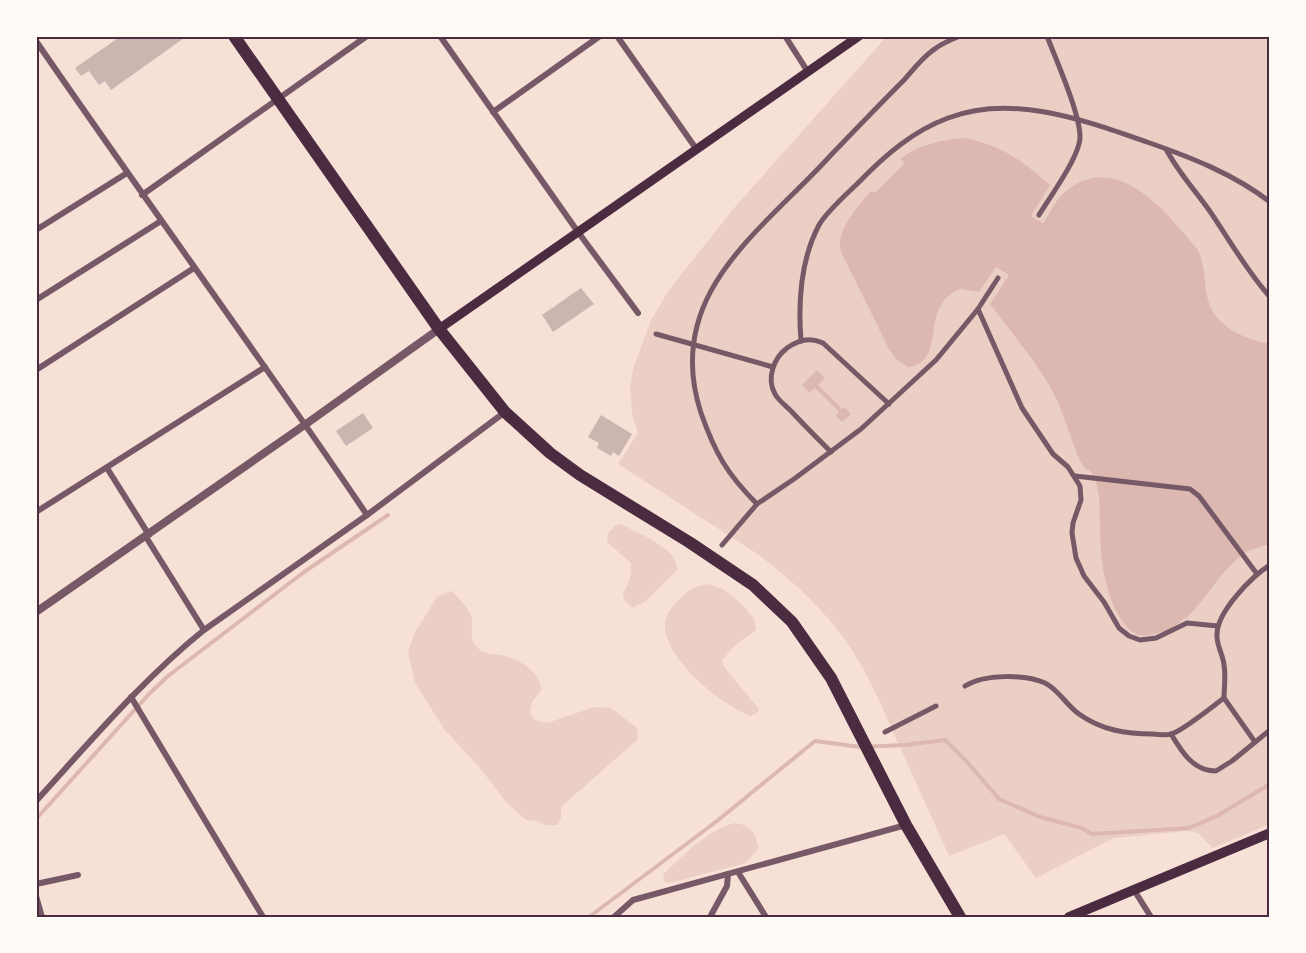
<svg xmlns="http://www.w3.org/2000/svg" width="1306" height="953" font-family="Rubik,sans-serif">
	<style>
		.green { fill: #ebcfc5 }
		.water { fill: #dcb8b0 }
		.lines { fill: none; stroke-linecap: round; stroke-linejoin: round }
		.stream { stroke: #dcb8b0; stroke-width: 4 }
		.building { fill: #ccb4b1 }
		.pedestrian { stroke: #755966; stroke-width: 5 }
		.minor { stroke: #755966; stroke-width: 6 }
		.tertiary { stroke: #755966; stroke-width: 8 }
		.secondary { stroke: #4a2c40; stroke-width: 9 }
		.primary { stroke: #4a2c40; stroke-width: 10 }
		.trunk { stroke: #4a2c40; stroke-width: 12 }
		.neatline { fill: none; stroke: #4a2c40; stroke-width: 2 }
	</style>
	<rect width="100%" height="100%" fill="#f7e1d7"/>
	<g class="green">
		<path d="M 887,36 L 1270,36 L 1270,824 L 1213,848 L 1198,833 L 1188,831 L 1114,838 L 1036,878 L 1004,834 L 949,856 C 931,816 913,776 895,736 C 878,698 862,660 836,628 C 813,599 785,575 756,553 L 618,464 L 638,433 L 632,414 L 630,388 L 633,369 L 651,320 L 669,290 L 734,208 Z"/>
		<path d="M 621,524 C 638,533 678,548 677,570 L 646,601 L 632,608 L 624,599 L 623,593 C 630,583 631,575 631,563 L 607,542 L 608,533 L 616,525 Z"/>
		<path d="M 707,584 C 711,585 716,586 720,588 C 732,593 759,617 756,630 L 734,646 L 722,661 L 725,668 L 759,709 L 758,712 L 751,716 C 722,706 662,657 665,623 C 665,616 671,608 676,603 C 685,592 692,587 707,584 Z"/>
		<path d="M 450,591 L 453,592 C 460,600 470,609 472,619 C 474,631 467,638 479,649 C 485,655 494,654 501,655 C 519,659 538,670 542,689 L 532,702 L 530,712 L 535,720 L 547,723 L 594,707 L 611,708 L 637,728 L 638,739 L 561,807 L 561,818 L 557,825 L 546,825 L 537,821 L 526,820 L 506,802 L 480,768 L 444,729 L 415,683 L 408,652 L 415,632 L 437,597 Z"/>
		<path d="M 735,823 C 751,825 755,833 759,848 L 746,863 L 677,881 L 667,883 L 664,881 L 663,875 C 682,856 707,830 735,823 Z"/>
	</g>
	<g class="water">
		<path d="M 965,138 C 1002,146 1022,160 1050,185 L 1031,216 L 1043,223 C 1050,214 1055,200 1064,193 C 1116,147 1167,213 1198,250 C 1205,265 1204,280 1207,296 C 1213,326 1243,339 1270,344 L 1270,544 C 1263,546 1255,548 1248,551 C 1210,574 1201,626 1150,635 C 1140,637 1133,634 1126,626 C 1105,600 1100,560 1100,527 C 1099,509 1101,489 1092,473 C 1089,468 1090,472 1085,468 C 1081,464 1077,454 1075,448 C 1066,426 1061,405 1049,385 C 1032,356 1010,331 990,304 L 1009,275 L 996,267 L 979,292 L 960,289 C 917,307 949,362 908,367 L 896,359 L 889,349 L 841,252 C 835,230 858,207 871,191 L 875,193 L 905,163 L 900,159 C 920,144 941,140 965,138 Z"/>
		<path d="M 817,370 L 825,378 L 818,385 L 842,409 L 845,407 L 851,414 L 842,422 L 836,416 L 839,412 L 815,388 L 809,393 L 802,385 Z"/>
	</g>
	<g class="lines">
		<g class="stream">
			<path d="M 36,819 L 149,694 L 168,676 L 304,572 L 388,515"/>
			<path d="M 589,917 L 717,821 L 815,741 L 861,747 L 904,745 L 945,740 L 969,764 L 999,799 L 1040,817 L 1082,828 L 1092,834 L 1189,828 L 1217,816 L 1270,784"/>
		</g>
	</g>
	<g class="building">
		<path d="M 121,36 L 187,36 L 111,90 L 105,81 L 99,85 L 89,71 L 81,76 L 75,68 Z"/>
		<path d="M 581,288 L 594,304 L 553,332 L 542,315 Z"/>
		<path d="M 363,413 L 373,428 L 346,446 L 336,431 Z"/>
		<path d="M 601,415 L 632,434 L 619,456 L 613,452 L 611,456 L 597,448 L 599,443 L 588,437 Z"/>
	</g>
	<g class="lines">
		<g class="pedestrian">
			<path d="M 1166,149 C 1178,172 1194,189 1209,210 C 1229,239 1246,270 1270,297"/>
			<path d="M 1039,215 C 1050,197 1080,156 1080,137 C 1080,113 1056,60 1047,36"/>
			<path d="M 978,309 L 1022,408 L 1053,454 L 1068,467 L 1080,486 L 1081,500 L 1073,523 L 1072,533 L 1076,558 L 1084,576 L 1104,602 L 1119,628 L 1129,636 L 1140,640 L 1156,638 L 1187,623 L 1218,626"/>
			<path d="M 656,334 L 773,367"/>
			<path d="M 801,341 C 798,303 801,259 819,225 C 827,211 848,193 860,181 C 885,155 913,131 948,118 C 1013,93 1086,121 1147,142 C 1190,157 1234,174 1270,202"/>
			<path d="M 831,452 C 817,438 804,425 791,411 C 786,406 778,400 775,394 C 766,378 774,358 787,348 C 798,340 811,337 823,343 L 889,404"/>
			<path d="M 1075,476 L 1190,489 L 1199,496 L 1257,574"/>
			<path d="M 757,504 C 727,474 715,453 701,413 C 662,294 762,231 831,155 C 855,130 879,105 904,80 C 913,70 921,59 932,51 C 940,44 950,40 960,36"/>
			<path d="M 722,545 L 757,504 L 794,479 L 861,429 L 936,360 L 978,309 L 998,278"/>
			<path d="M 965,686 C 984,674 1025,674 1045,683 C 1058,689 1067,706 1079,714 C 1101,730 1126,734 1153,734 C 1158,734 1166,736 1171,734 C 1181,732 1213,706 1224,698 C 1224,688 1226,676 1224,665 C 1223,654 1216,645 1217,634 C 1217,612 1252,576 1270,565"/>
			<path d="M 1224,698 L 1255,742"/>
			<path d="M 885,732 L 936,706"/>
			<path d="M 1171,734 C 1182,752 1193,771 1216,771 L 1232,761 L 1270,730"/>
		</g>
		<g class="minor">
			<path d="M 440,36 L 578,232 L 638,313"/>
			<path d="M 617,36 L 697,150"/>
			<path d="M 785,36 L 808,72"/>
			<path d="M 36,41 C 145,200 259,355 367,515"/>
			<path d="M 493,112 L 600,36"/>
			<path d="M 142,195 L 367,36"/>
			<path d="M 36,230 L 127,173"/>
			<path d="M 36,300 L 161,221"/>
			<path d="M 36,370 L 194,268"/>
			<path d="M 107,468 L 149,535"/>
			<path d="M 36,512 L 265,367"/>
			<path d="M 146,537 L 204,630"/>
			<path d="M 131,697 L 263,917"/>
			<path d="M 36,801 C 90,742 142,680 204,630 L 367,515 L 505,412"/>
			<path d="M 738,872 L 766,917"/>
			<path d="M 36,884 L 78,875"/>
			<path d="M 1134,890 L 1151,917"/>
			<path d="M 36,896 L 42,917"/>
			<path d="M 614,917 L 633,900 L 906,825"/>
			<path d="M 710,917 L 727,886 L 728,874"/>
		</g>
		<path class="tertiary" d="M 36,612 L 306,424 L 439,329"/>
		<path class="secondary" d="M 439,329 L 859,36"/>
		<path class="primary" d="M 1069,917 L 1270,833"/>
		<path class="trunk" d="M 234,36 L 439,329 L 505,412 L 550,453 L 580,475 L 689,542 L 753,585 L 792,622 L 831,678 L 906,825 L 960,917"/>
	</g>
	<rect width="1306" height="953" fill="none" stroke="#fffaf5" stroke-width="75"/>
	<rect x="38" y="38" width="1230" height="878" class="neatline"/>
</svg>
